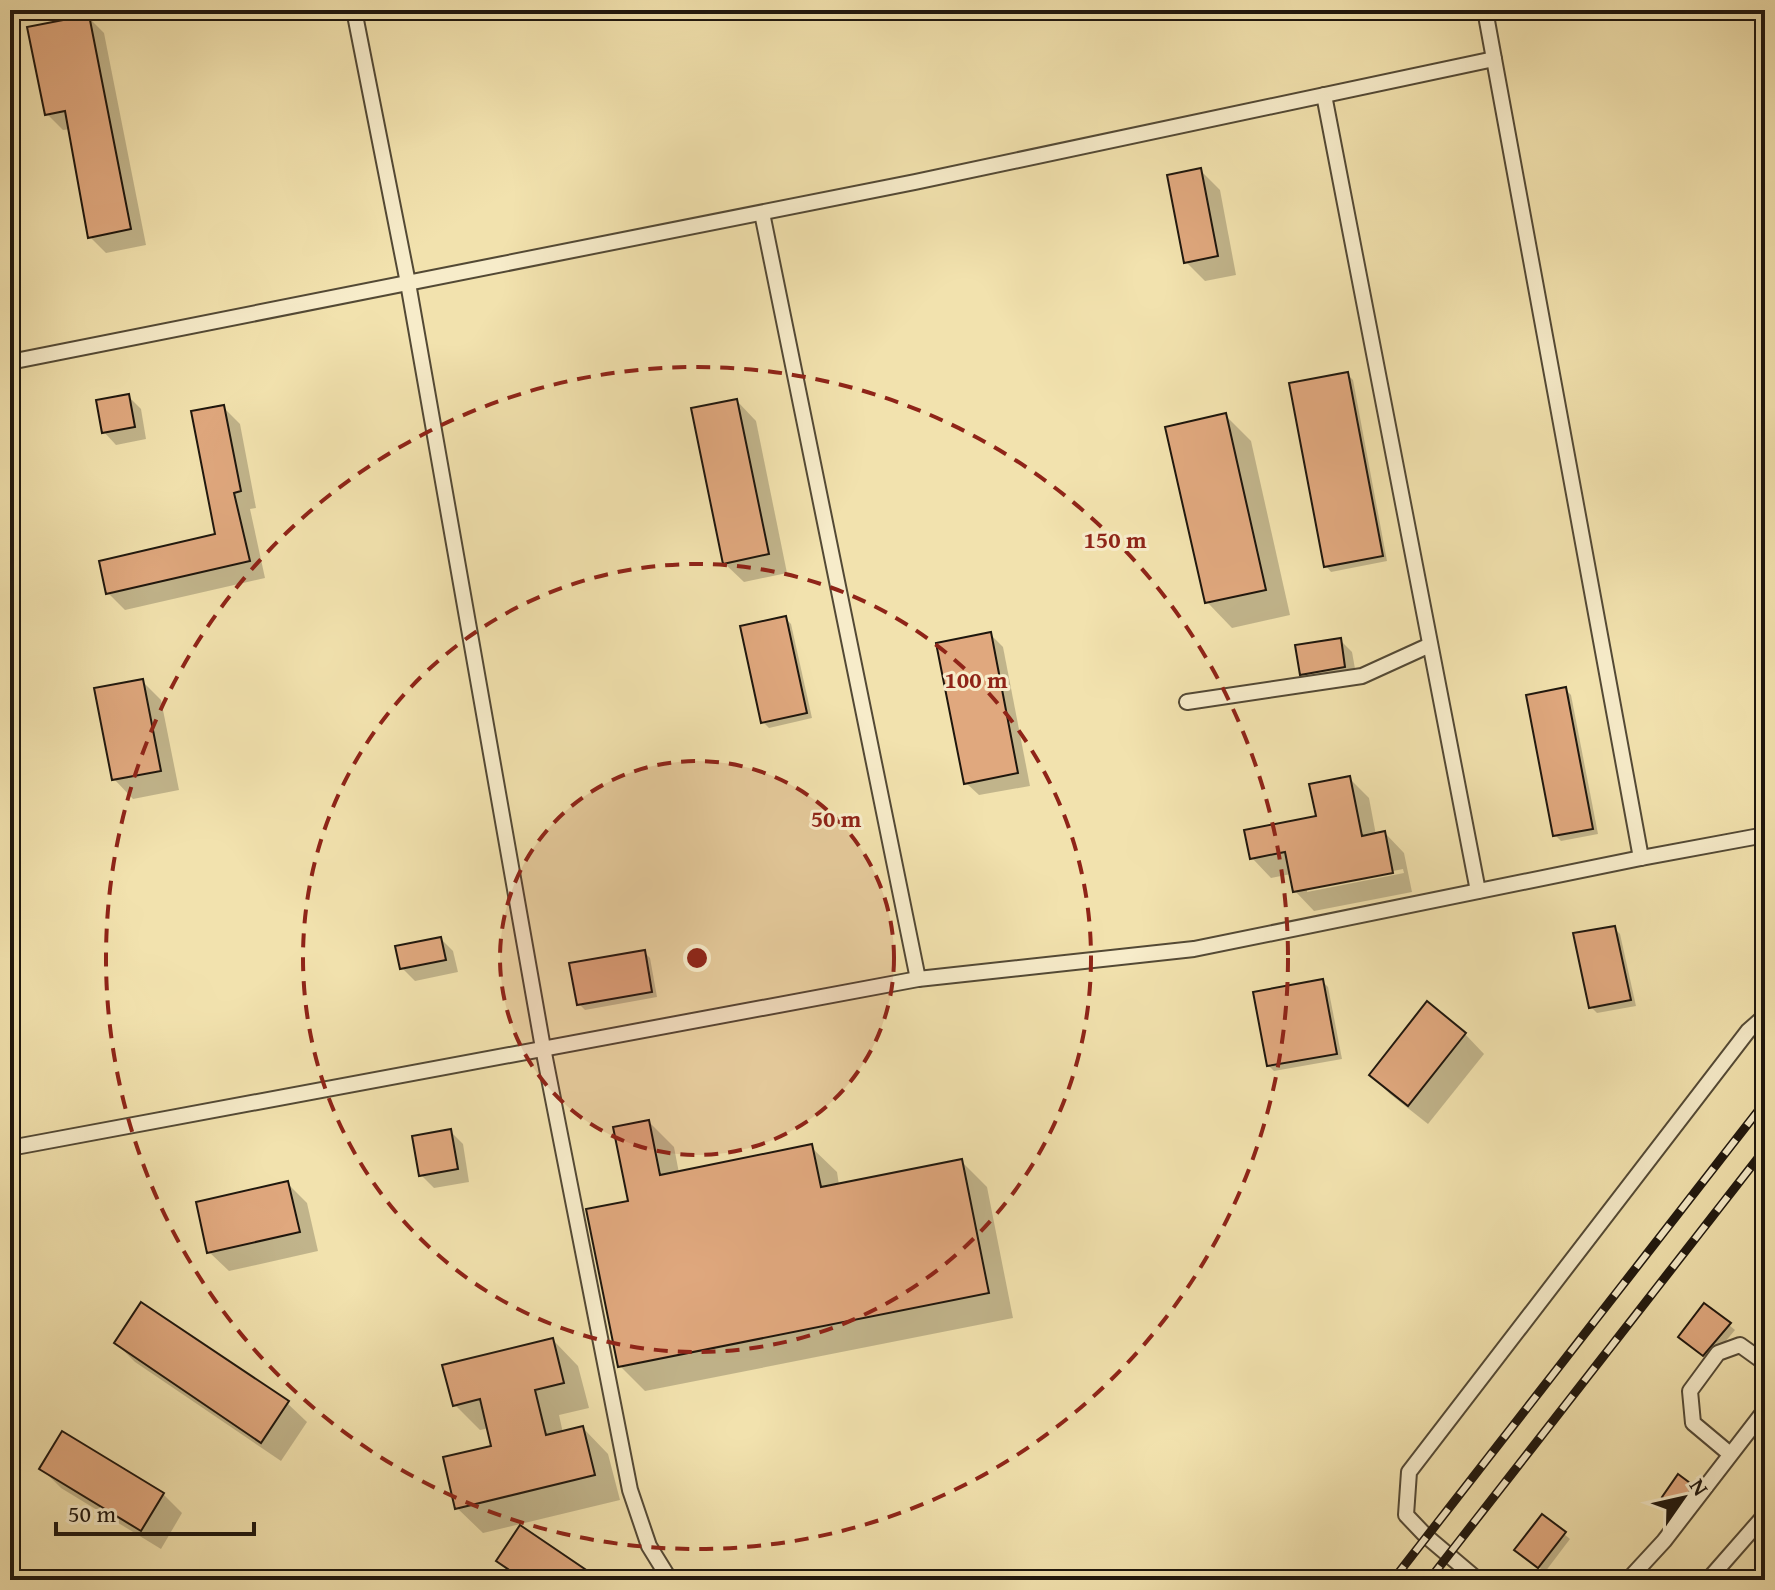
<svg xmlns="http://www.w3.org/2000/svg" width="1775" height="1590" font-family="'Gentium Book Plus',serif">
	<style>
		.shadow { fill: #0003; fill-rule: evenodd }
		.building { fill: #e0a87e; stroke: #1e160d; stroke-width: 2 }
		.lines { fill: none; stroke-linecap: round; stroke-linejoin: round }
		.service-casing { stroke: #534935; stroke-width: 18 }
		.service { stroke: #f7ecca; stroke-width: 14 }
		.rail-casing { stroke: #1e160d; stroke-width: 9 }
		.rail { stroke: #f7ecca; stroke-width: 6; stroke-dasharray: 18; stroke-linecap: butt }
		.ring { fill: none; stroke: #8f2418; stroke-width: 4; stroke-dasharray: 14 10 }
		.centre { fill: #8f2418; stroke: #f7ecca; stroke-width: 4 }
		.ring-label { font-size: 24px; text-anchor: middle; font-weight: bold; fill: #8f2418; stroke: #f7ecca; stroke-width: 6; stroke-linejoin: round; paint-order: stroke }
	</style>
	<rect width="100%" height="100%" fill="#f2e2ae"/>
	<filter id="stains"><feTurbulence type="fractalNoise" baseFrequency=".0025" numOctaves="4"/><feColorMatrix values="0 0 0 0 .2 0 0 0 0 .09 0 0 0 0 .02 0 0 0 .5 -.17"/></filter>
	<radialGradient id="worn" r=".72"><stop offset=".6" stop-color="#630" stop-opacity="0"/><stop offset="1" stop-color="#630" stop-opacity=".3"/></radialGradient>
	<g class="shadow">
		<path d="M 88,17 L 104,33 L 146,245 L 106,253 L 90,237 L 70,129 L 63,130 L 47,114 Z"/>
		<path d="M 1200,170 L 1220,190 L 1236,275 L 1205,281 L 1186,262 Z"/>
		<path d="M 1347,374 L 1353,380 L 1387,561 L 1331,572 L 1326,566 Z"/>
		<path d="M 128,396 L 141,409 L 146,439 L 116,445 L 104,432 Z"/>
		<path d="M 737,401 L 756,421 L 787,573 L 744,582 L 724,563 Z"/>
		<path d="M 223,407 L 240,424 L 256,508 L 250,509 L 265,578 L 125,610 L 108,593 L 218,536 Z"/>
		<path d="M 1226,416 L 1251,441 L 1290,615 L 1232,628 L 1207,602 Z"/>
		<path d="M 785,618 L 791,624 L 812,718 L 769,728 L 763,722 Z"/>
		<path d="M 990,634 L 1003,647 L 1030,786 L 979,795 L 966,783 Z"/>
		<path d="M 1340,640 L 1352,652 L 1357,680 L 1314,686 L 1301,674 Z"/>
		<path d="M 142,681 L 161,700 L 179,790 L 133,799 L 114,779 Z"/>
		<path d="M 1565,689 L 1571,695 L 1598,834 L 1561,841 L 1555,835 Z"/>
		<path d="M 1349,778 L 1369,798 L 1376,835 L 1385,833 L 1404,853 L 1412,892 L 1314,911 L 1295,891 L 1291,874 L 1271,878 L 1252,858 L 1318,818 ZM 1403,869 L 1404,873 L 1307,892 L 1307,888 Z"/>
		<path d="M 1614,928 L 1620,934 L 1636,1006 L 1597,1013 L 1591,1007 Z"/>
		<path d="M 441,939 L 453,951 L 458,972 L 415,981 L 402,968 Z"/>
		<path d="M 644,952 L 650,958 L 657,997 L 585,1010 L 579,1004 Z"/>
		<path d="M 1322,981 L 1328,987 L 1342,1059 L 1274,1071 L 1269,1066 Z"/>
		<path d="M 1465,1034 L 1484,1054 L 1428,1124 L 1390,1094 L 1371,1075 Z"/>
		<path d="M 649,1122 L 674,1147 L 679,1173 L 811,1147 L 837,1172 L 839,1185 L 961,1161 L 987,1187 L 1013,1318 L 645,1391 L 620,1366 L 630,1202 Z"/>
		<path d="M 450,1131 L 463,1144 L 469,1182 L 434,1188 L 421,1175 Z"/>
		<path d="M 288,1184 L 307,1203 L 318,1251 L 229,1271 L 209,1252 Z"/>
		<path d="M 1729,1325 L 1735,1330 L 1710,1360 L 1687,1343 Z"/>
		<path d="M 553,1340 L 578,1366 L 589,1408 L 559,1415 L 563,1433 L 583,1428 L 608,1454 L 620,1500 L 483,1533 L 457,1508 L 494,1447 L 489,1428 L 480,1430 L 455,1405 Z"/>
		<path d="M 116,1343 L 287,1403 L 307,1422 L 281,1461 L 135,1362 Z"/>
		<path d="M 42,1469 L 163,1494 L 182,1513 L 161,1549 L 61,1488 Z"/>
		<path d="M 1692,1488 L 1698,1493 L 1683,1512 L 1670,1502 Z"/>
		<path d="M 1564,1534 L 1570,1539 L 1545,1572 L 1523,1555 Z"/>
		<path d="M 499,1561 L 593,1580 L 518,1580 Z"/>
	</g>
	<g class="building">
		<path d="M 89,15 L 131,229 L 88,238 L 65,111 L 45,115 L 27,27 Z"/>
		<path d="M 1201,168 L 1218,256 L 1184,263 L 1167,175 Z"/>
		<path d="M 1348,372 L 1383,556 L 1324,567 L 1289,383 Z"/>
		<path d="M 129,394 L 135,427 L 102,433 L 96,400 Z"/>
		<path d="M 737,399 L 769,554 L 723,564 L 691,408 Z"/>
		<path d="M 224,405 L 241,491 L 234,493 L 250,561 L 106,594 L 99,561 L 215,534 L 191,411 Z"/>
		<path d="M 1226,413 L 1266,590 L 1205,603 L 1165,427 Z"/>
		<path d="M 786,616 L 807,713 L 761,723 L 740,626 Z"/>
		<path d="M 991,632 L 1018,773 L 964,784 L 936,643 Z"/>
		<path d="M 1341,638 L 1345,667 L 1300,675 L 1295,645 Z"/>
		<path d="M 143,679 L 161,771 L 112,780 L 94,688 Z"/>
		<path d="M 1566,687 L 1593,829 L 1553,836 L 1526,695 Z"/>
		<path d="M 1350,776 L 1362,836 L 1385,831 L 1393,873 L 1293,892 L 1285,852 L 1250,859 L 1244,830 L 1316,816 L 1309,784 Z"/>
		<path d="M 1615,926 L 1631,1000 L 1589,1008 L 1573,933 Z"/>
		<path d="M 441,937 L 446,960 L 400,969 L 395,946 Z"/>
		<path d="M 645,950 L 652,992 L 577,1005 L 569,963 Z"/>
		<path d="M 1323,979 L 1337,1054 L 1267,1066 L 1253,992 Z"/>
		<path d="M 1427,1001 L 1466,1033 L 1408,1106 L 1369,1075 Z"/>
		<path d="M 649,1120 L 660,1175 L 812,1144 L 821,1187 L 962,1159 L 989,1293 L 618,1367 L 586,1209 L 628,1201 L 613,1127 Z"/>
		<path d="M 451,1129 L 458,1169 L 419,1176 L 412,1136 Z"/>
		<path d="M 288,1181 L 300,1232 L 207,1253 L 196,1202 Z"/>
		<path d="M 141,1302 L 289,1401 L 261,1443 L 114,1343 Z"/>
		<path d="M 1704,1303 L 1731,1323 L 1703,1356 L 1678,1337 Z"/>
		<path d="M 553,1338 L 564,1383 L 535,1390 L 546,1435 L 583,1426 L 595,1475 L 455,1509 L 443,1457 L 491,1446 L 480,1399 L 453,1406 L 442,1365 Z"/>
		<path d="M 62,1431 L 164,1493 L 141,1531 L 39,1469 Z"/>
		<path d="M 1678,1474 L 1694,1486 L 1677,1508 L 1662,1497 Z"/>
		<path d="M 1542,1514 L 1566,1532 L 1538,1568 L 1514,1550 Z"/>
		<path d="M 520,1525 L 601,1580 L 524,1580 L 496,1561 Z"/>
	</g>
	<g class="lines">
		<defs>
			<g id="service">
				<path d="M 354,10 L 408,283 L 543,1048 L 630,1490 L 649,1546 L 670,1580"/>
				<path d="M 1485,10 L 1641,858"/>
				<path d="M 1324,95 L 1478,891"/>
				<path d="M 762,213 L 918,979"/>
				<path d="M 10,362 L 915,182 L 1494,59"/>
				<path d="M 1187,702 L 1362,676 L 1430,645"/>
				<path d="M 10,1148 L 918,979 L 1194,949 L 1641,858 L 1765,835"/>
				<path d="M 1730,1454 L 1693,1423 L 1690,1391 L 1718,1353 L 1740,1345 L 1765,1363"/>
				<path d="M 1478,1580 L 1426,1536 L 1406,1515 L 1409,1472 L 1748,1031 L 1765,1016"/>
				<path d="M 1628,1580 L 1664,1541 L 1765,1410"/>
				<path d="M 1708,1580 L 1765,1515"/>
			</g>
		</defs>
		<use href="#service" class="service-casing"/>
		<use href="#service" class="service"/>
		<defs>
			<g id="rail">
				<path d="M 1393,1580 L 1765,1102"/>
				<path d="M 1429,1580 L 1765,1149"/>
			</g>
		</defs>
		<use href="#rail" class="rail-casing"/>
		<use href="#rail" class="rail"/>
	</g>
	<circle cx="697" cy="958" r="197" fill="#8f2418" fill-opacity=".12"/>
	<g class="ring">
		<circle cx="697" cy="958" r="197"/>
		<circle cx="697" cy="958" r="394"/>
		<circle cx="697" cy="958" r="591"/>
	</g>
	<circle cx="697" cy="958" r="12" class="centre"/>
	<g class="ring-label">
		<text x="1115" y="548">150 m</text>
		<text x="976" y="688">100 m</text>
		<text x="836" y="827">50 m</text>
	</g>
	<rect width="1775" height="1590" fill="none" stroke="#f2e2ae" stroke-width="40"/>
	<rect x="12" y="12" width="1751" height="1566" fill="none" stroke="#1e160d" stroke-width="4"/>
	<rect x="20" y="20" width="1735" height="1550" fill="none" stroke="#1e160d" stroke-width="2"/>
	<g transform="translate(1683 1498) rotate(56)" stroke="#f7ecca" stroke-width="6" paint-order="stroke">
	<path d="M0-6L14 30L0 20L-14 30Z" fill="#1e160d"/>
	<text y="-12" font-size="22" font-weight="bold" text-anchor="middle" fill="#1e160d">N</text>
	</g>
	<path d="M56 1522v12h198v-12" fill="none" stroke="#1e160d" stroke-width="4"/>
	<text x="68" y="1522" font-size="24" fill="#1e160d" stroke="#f7ecca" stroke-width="6" paint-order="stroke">50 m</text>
	<rect width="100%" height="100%" filter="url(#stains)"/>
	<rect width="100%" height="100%" fill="url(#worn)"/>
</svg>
